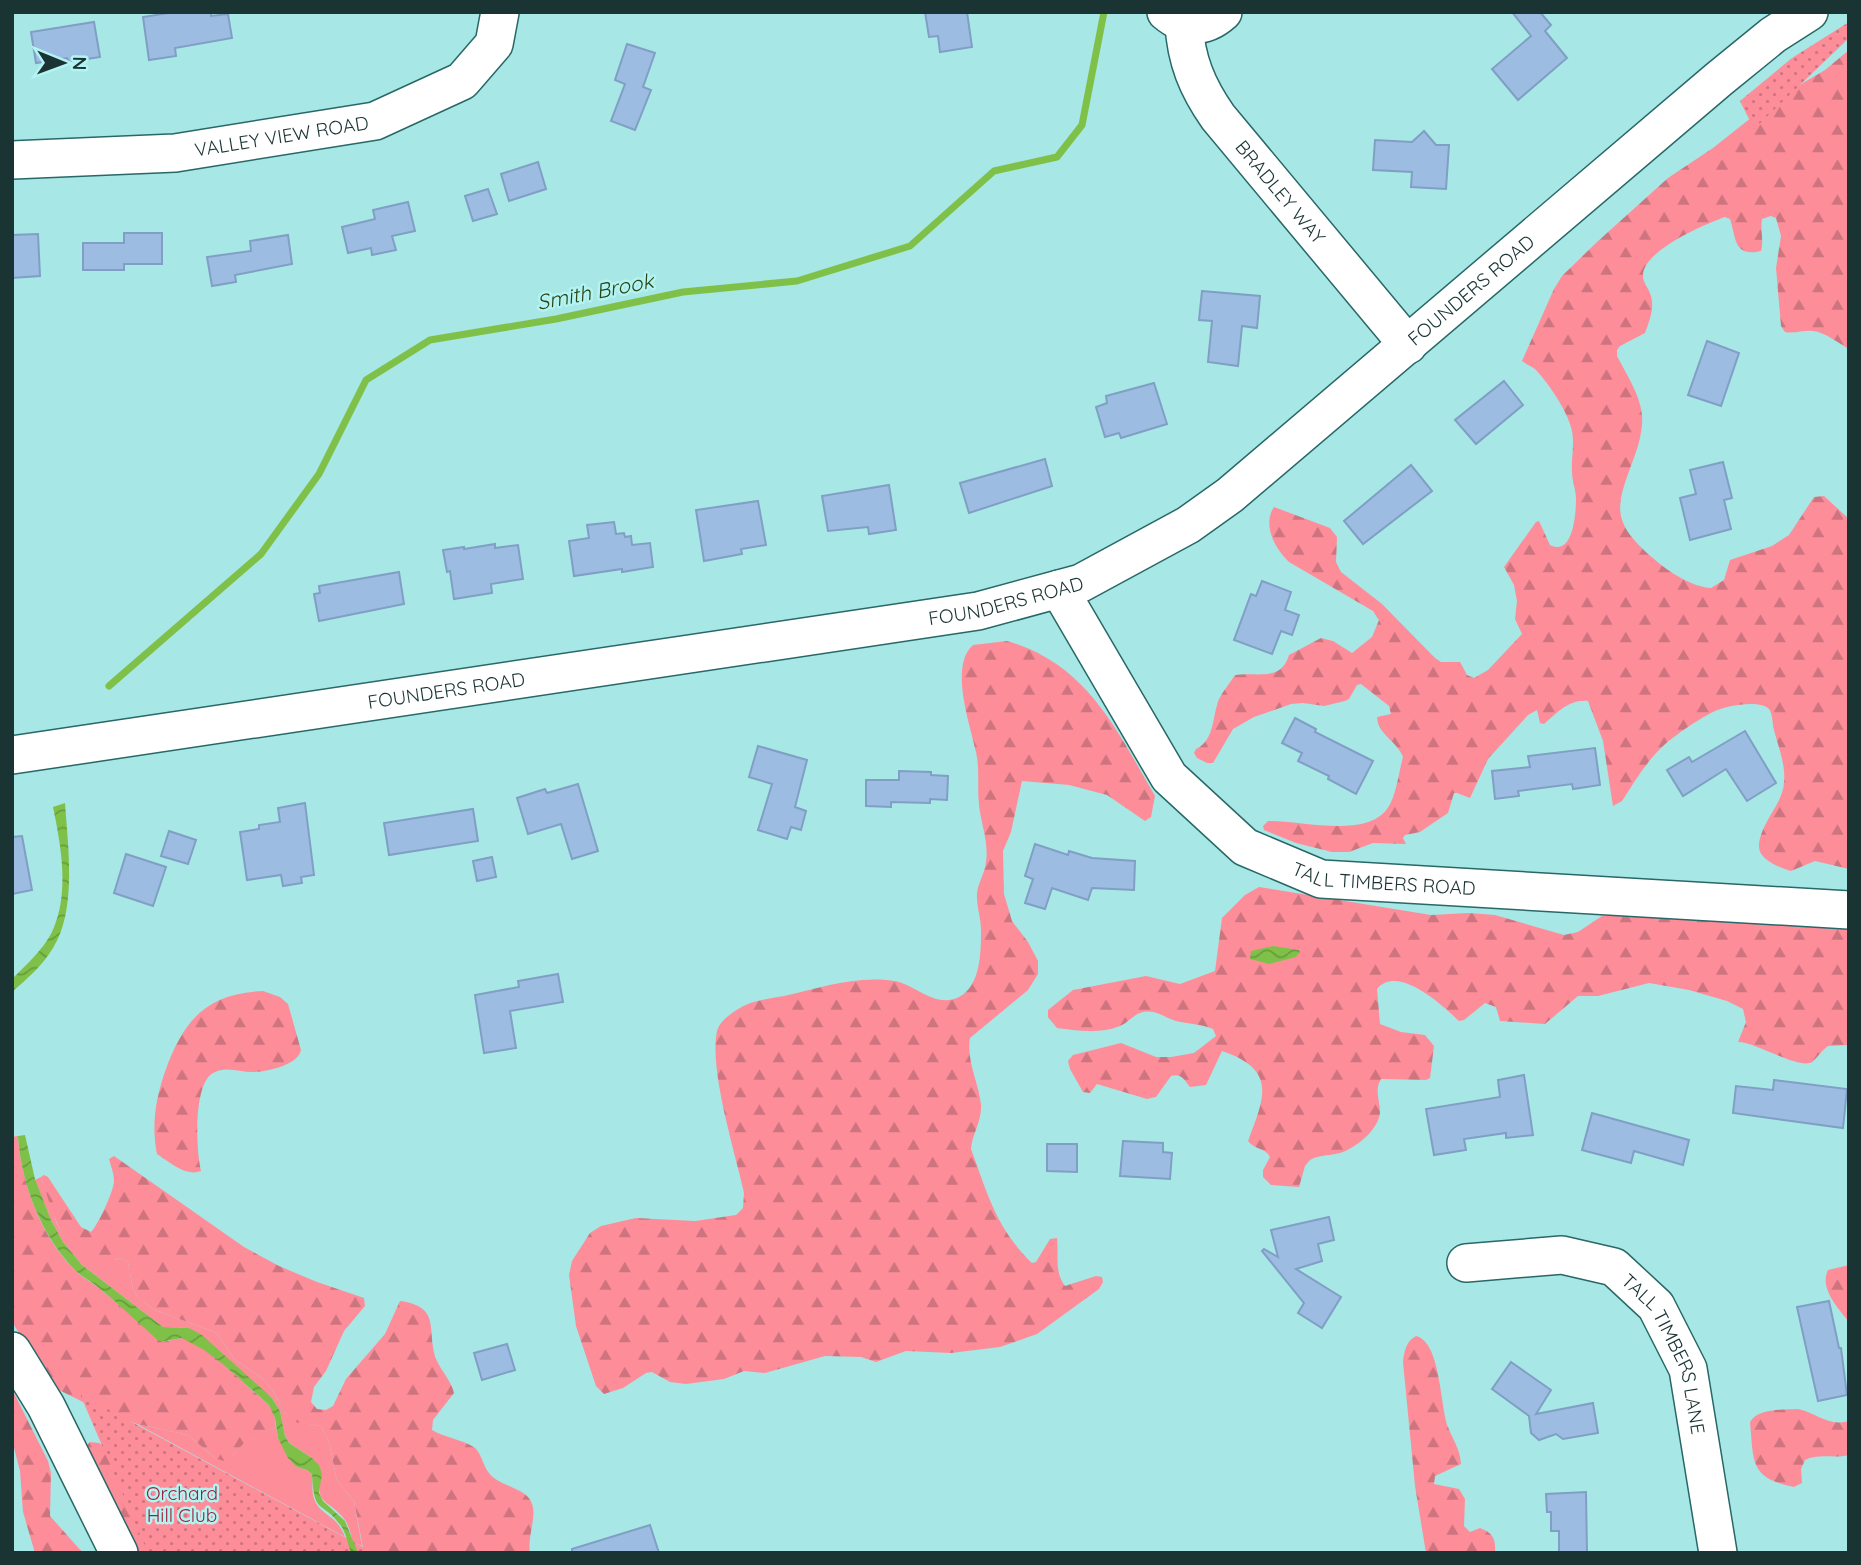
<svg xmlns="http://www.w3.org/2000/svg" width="1861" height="1565" font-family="Quicksand,sans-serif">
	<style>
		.grass { fill: #fe8d9a }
		.forest { fill: url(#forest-firs) }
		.park { fill: url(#park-dots) }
		.water { fill: url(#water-waves) }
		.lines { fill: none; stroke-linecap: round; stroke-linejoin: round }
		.stream { stroke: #7fc148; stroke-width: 7 }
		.building { fill: #9cbce2; stroke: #809fc4; stroke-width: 2 }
		.minor-casing { stroke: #286867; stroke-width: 40 }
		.minor { stroke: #fff; stroke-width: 37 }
		.labels { text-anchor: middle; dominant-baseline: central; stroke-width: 5; stroke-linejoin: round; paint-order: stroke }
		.street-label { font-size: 19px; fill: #1a3433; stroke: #b3f4f2 }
		.park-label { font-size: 19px; fill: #9b1f3c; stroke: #b3f4f2 }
		.water-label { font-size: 21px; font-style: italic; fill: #2a4515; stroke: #b3f4f2 }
	</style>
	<defs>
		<pattern id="forest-firs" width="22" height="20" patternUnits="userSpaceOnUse" patternTransform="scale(1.75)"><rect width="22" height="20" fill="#fe8d9a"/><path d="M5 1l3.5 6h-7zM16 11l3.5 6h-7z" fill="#cd747e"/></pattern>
		<pattern id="park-dots" width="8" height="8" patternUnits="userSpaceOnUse" patternTransform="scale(1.75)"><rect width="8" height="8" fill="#fe8d9a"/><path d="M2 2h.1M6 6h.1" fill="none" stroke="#cd747e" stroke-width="1.8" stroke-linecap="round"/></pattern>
		<pattern id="water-waves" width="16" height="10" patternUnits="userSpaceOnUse" patternTransform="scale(1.75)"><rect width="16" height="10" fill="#7fc148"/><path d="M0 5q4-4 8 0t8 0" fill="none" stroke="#679e3d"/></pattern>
	</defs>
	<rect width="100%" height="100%" fill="#a7e7e5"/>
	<g class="grass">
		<path d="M 41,1177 L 57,1224 L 66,1240 L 114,1260 L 122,1258 L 128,1262 L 133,1289 L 139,1299 L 155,1310 L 217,1333 L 235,1360 L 262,1378 L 273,1391 L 286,1415 L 303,1423 L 321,1426 L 329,1442 L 337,1481 L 354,1501 L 362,1546 L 353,1542 C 351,1535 349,1526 345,1520 C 330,1499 313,1506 322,1474 L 312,1458 L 289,1443 L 285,1436 L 280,1411 L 272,1398 L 189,1328 L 163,1327 L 82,1265 L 63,1242 L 51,1220 L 35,1180 Z"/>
		<path d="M 137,1424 L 188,1435 L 215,1458 L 232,1456 L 244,1442 L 276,1427 L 278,1438 L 297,1467 L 307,1470 L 312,1474 C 313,1483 311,1495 316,1503 C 322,1515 338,1516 345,1537 Z"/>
	</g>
	<g class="forest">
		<path d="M 1849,50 L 1849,349 C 1838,343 1825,332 1813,331 C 1803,330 1795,334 1785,332 L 1781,326 L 1776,268 L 1781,236 L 1776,218 L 1771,216 L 1762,219 C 1760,230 1764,240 1761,251 C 1733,258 1736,236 1730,219 L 1725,217 C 1705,224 1642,251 1643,276 C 1643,282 1647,286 1649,291 C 1656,305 1650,319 1645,333 L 1620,346 L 1617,350 L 1617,356 C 1626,374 1640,394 1642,415 C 1643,426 1640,441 1636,452 C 1617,505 1607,519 1654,559 C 1669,572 1692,587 1711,588 L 1724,580 L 1730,560 L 1772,546 L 1789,535 L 1814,497 L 1824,496 L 1849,519 L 1849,869 L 1815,861 L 1791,871 C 1781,868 1759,860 1759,847 C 1759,824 1783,804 1784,783 C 1786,765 1778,746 1774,730 C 1772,723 1773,714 1769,709 C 1760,699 1724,706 1713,712 C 1697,720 1672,737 1660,749 C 1645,764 1633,784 1622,801 L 1613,806 L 1603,741 L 1588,701 C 1569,699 1557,713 1544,724 L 1540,723 L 1537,710 L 1528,715 L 1488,759 L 1470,798 L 1457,793 L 1454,793 L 1448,813 L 1420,832 L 1405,835 L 1403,838 L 1406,844 L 1373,843 L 1349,852 L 1332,852 L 1296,843 L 1264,830 L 1263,826 L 1268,821 C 1299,820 1365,839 1387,809 C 1396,798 1399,771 1403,757 C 1397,741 1378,735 1377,717 L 1391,714 L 1389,706 L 1361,684 L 1357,685 L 1349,699 L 1345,701 L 1324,706 L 1303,703 L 1291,704 L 1254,717 L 1233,729 L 1213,763 L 1207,763 L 1197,758 L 1194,753 L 1196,749 C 1215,740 1212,716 1219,699 C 1223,691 1230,683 1235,675 C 1257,672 1281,682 1289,655 L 1321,638 L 1333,641 L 1352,653 L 1372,637 L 1379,620 L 1373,611 L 1289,562 C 1275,549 1262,525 1274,507 L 1330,528 L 1337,537 L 1336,562 L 1341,572 L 1382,604 L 1435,658 L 1441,662 L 1460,662 L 1467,675 L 1474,678 L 1488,670 L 1522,634 L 1515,619 L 1517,601 L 1514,585 L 1504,567 L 1536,522 L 1539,521 L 1550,545 C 1573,557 1576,514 1576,499 C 1576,490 1572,481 1572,472 C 1571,456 1576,440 1570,424 C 1565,408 1547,381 1535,369 C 1531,366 1526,364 1522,361 L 1554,289 L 1562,276 L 1597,242 L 1668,178 L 1713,148 L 1771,102 L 1825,70 Z"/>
		<path d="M 1007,641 C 1087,664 1116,729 1155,796 L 1151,817 L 1145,821 L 1107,795 L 1069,785 L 1022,781 L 1011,832 L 1003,851 L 1004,894 L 1012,921 L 1028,942 L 1038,961 L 1038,974 L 1028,990 L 970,1038 C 966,1061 979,1083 981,1105 C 982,1121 972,1134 971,1149 C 988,1195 996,1228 1032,1263 L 1036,1262 L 1050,1239 L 1057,1238 C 1059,1254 1054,1272 1065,1286 L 1096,1276 L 1102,1277 L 1103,1282 L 1099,1289 L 1037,1334 L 1000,1347 L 951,1353 L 906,1351 L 876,1362 L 861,1357 L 825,1356 L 765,1373 L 744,1371 L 724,1379 L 686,1384 L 670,1382 L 652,1372 L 646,1373 L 623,1388 L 604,1394 L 596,1386 L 576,1326 L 569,1275 L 572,1261 L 590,1233 L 601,1226 L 636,1218 L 695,1221 L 736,1215 L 743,1208 L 744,1193 C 735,1151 709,1071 717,1031 C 720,1019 737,1009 748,1004 C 759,1000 772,998 784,996 C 819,988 857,975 894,981 C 915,984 935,1009 959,997 C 981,986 981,951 981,930 C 981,918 976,904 977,893 C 978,883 985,873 986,862 C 989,843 981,824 979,805 C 977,787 980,769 976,752 C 970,724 949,666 973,645 Z"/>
		<path d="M 1259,887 L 1431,915 L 1469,913 L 1495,915 L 1564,935 L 1578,932 L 1602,916 L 1695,916 L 1849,924 L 1849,1045 L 1828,1046 C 1822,1050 1818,1057 1812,1062 C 1799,1070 1756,1042 1738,1042 L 1746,1022 L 1743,1009 L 1727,1001 L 1689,990 L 1649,983 L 1598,996 L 1578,996 L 1545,1024 L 1500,1021 L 1496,1007 L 1485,1003 L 1464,1020 L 1459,1021 C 1442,1005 1398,964 1377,989 L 1380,1024 L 1401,1032 L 1425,1035 L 1434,1046 L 1430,1078 L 1426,1080 L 1381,1079 C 1374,1090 1380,1100 1380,1112 C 1379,1129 1358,1146 1343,1152 C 1333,1156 1320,1154 1310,1160 L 1305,1166 L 1299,1187 L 1271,1185 L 1263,1177 L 1263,1170 L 1270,1157 C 1266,1148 1253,1149 1248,1141 C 1265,1096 1277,1070 1222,1051 L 1206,1085 L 1190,1087 C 1184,1079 1181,1073 1171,1076 L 1156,1097 L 1147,1099 L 1097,1084 L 1090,1093 L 1083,1092 L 1070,1069 L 1068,1061 L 1073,1055 L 1121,1043 L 1156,1057 L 1171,1057 L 1194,1053 L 1216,1036 L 1213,1029 C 1201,1024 1188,1024 1176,1021 C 1165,1018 1154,1008 1140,1013 C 1134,1015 1128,1022 1122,1025 C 1104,1034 1077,1031 1057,1028 L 1048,1017 L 1048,1010 L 1073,990 L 1146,976 L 1180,984 L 1215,971 L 1222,918 L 1245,895 Z"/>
		<path d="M 263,991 L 280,997 L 288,1004 L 301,1050 C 298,1065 269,1071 255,1072 C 241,1073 226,1065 213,1073 C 193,1084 196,1151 201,1171 C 185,1177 170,1162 157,1154 C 151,1124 156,1097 166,1069 C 184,1020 207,993 263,991 Z"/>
		<path d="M 18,1136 C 21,1183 42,1240 78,1273 C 85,1279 93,1283 100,1289 C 121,1306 142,1325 162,1342 L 182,1338 C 216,1351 241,1382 269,1405 L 274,1413 L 276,1427 L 245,1442 L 232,1456 L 224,1461 L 215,1458 L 188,1435 L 137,1424 L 95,1408 L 57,1389 L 49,1379 L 12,1322 L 12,1137 Z"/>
		<path d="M 114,1156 L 244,1247 L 279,1266 L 317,1282 L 364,1298 L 365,1306 L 344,1331 L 326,1371 L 314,1387 L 311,1402 L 317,1409 L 326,1410 L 333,1406 L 346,1379 L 385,1334 L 400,1301 C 442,1307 426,1329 436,1359 C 441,1371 451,1380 454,1393 L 433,1420 L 432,1430 C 444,1437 459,1439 472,1446 C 482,1451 482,1465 489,1473 C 499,1487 527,1487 532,1504 C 537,1517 527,1537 530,1553 L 364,1553 L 354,1501 L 337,1481 L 329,1442 L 321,1426 L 294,1422 L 286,1415 L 273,1391 L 262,1378 L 235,1360 L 217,1333 L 155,1310 L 139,1299 L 133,1289 L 128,1262 L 122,1258 L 114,1260 L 106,1268 C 64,1263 53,1212 41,1177 L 44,1175 L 48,1177 L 81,1227 L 91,1232 C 97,1227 114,1191 114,1181 C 114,1174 111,1166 109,1159 Z"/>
		<path d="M 1849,1265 L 1849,1322 C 1838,1308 1819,1288 1828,1270 Z"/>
		<path d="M 1416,1336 C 1441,1342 1440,1406 1448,1427 C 1453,1440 1460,1449 1461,1464 L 1435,1476 L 1434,1484 L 1459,1489 L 1465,1499 L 1464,1526 L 1470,1532 L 1480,1528 C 1493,1533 1496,1539 1495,1553 L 1426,1553 L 1415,1486 L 1403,1362 C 1404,1352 1406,1341 1416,1336 Z"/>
		<path d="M 12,1389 L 48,1461 L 51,1473 L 50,1516 L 83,1553 L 35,1553 L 23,1512 L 20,1471 L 12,1440 Z"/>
		<path d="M 1798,1409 C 1817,1413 1828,1427 1849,1421 L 1849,1455 C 1834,1459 1819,1453 1805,1460 L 1801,1469 L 1802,1483 L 1794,1487 C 1749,1478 1754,1462 1750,1422 C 1758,1408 1783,1410 1798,1409 Z"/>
		<path d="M 90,1442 L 99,1443 L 120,1456 L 215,1553 L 136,1553 L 87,1445 Z"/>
	</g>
	<g class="park">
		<path d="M 1849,22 L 1849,38 L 1754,129 L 1740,101 L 1792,58 Z"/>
		<path d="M 80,1394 L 374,1553 L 148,1553 Z"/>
	</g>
	<g class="water">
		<path d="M 65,803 C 68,847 77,910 53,948 C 42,966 27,979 12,992 L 12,979 C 26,965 43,950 52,932 C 70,894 61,846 53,807 Z"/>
		<path d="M 1273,946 L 1299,950 L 1300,952 L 1296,957 L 1269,964 L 1250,959 L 1251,951 Z"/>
		<path d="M 25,1135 L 35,1179 L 51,1220 L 63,1242 L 82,1265 L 163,1327 L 189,1328 L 202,1335 L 272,1398 L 280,1411 L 285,1436 L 289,1443 L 312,1458 L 319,1465 L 322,1474 L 319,1493 L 323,1501 L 345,1521 L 358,1553 L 351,1553 C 348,1544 346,1533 341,1526 C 322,1499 314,1517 312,1474 L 307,1470 L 297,1467 L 288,1458 L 278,1438 L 275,1418 L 269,1405 L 224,1365 L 204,1350 L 182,1338 L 160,1342 C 139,1324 120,1305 99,1288 C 92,1282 84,1278 77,1272 C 42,1238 21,1184 18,1136 Z"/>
	</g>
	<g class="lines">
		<path class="stream" d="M 109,686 L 261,554 L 319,474 L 366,380 L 430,340 L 556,319 L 683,292 L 797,281 L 910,246 L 994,171 L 1057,157 L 1082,125 L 1104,12"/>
	</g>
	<g class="building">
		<path d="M 175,12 L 211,12 L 211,16 L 228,14 L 232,38 L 175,48 L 176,56 L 149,60 L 143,17 Z"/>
		<path d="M 925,12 L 967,12 L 972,47 L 940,52 L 938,36 L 929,37 Z"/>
		<path d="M 1512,12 L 1540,12 L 1551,25 L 1545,31 L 1567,58 L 1518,100 L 1492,69 L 1531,36 Z"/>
		<path d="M 94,22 L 100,57 L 69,62 L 67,58 L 36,63 L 31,32 Z"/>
		<path d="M 627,44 L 655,53 L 643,87 L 651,90 L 635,130 L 611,121 L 625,84 L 615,80 Z"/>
		<path d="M 1424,131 L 1436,145 L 1449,145 L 1446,189 L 1411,187 L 1412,172 L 1373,170 L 1375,140 L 1412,142 Z"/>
		<path d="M 538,162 L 546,189 L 509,201 L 501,174 Z"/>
		<path d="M 488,189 L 497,214 L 473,221 L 465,196 Z"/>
		<path d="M 408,202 L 415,231 L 392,236 L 396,250 L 372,255 L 371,248 L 348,253 L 342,227 L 375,219 L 373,210 Z"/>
		<path d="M 124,233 L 162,233 L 162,264 L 124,264 L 124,270 L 83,270 L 83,243 L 124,243 Z"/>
		<path d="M 38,234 L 40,276 L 12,278 L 12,235 Z"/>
		<path d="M 288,235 L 292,264 L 235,275 L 236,282 L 212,286 L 207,257 L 251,251 L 250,241 Z"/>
		<path d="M 1202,291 L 1260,296 L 1257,328 L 1242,326 L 1238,366 L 1208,362 L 1212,321 L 1199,320 Z"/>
		<path d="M 1707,341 L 1739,353 L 1721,406 L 1688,395 Z"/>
		<path d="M 1504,381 L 1523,405 L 1476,444 L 1455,420 Z"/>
		<path d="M 1154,383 L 1167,424 L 1121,438 L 1119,433 L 1105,437 L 1096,407 L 1107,403 L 1106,396 Z"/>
		<path d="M 1045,459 L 1052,486 L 969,513 L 960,483 Z"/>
		<path d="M 1723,462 L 1732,498 L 1724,500 L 1731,529 L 1690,540 L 1680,498 L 1696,494 L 1690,470 Z"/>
		<path d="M 1411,465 L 1432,491 L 1363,544 L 1344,521 Z"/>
		<path d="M 889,485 L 896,530 L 869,534 L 868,527 L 828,531 L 822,496 Z"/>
		<path d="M 758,501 L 766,545 L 741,549 L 742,554 L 704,561 L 696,510 Z"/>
		<path d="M 614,522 L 616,534 L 624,533 L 625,537 L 631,536 L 632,545 L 650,543 L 653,567 L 622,572 L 622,569 L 574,576 L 569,541 L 589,538 L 587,525 Z"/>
		<path d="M 495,544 L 495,548 L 518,545 L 523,579 L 491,584 L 492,593 L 454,599 L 450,571 L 447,572 L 443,550 L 464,547 L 464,549 Z"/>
		<path d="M 399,572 L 404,604 L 319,621 L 314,594 L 320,593 L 319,586 Z"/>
		<path d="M 1262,581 L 1291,592 L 1285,610 L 1299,615 L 1292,635 L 1281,631 L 1272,654 L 1234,640 L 1251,594 L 1256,596 Z"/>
		<path d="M 1295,718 L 1316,729 L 1315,732 L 1373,761 L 1356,794 L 1328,779 L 1329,776 L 1298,761 L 1302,753 L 1282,743 Z"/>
		<path d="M 1745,731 L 1776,783 L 1747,801 L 1726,769 L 1683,796 L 1667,770 L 1689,757 L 1692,762 Z"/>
		<path d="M 758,746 L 807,760 L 795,807 L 806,811 L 801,830 L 791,827 L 787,839 L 758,830 L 772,784 L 749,777 Z"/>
		<path d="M 1595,748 L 1600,785 L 1573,789 L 1572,784 L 1518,791 L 1519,796 L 1495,799 L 1492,771 L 1530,767 L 1528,756 Z"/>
		<path d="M 899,771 L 931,772 L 931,775 L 948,776 L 947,800 L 930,799 L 930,803 L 891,802 L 891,807 L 866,806 L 866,780 L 899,780 Z"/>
		<path d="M 578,784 L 598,851 L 572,859 L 561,824 L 528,834 L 517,798 L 545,789 L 547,793 Z"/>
		<path d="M 305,803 L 314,875 L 301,877 L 302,883 L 283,886 L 281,875 L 247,880 L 240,832 L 259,829 L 259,825 L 280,822 L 278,808 Z"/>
		<path d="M 473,809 L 478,841 L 389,855 L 384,823 Z"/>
		<path d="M 169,831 L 196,840 L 188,864 L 161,856 Z"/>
		<path d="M 22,836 L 32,890 L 12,894 L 12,837 Z"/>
		<path d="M 1035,844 L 1068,855 L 1069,851 L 1092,858 L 1135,861 L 1134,890 L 1092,888 L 1088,900 L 1052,888 L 1045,909 L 1025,903 L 1033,879 L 1025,876 Z"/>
		<path d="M 126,854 L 166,867 L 153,906 L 114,893 Z"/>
		<path d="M 492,857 L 496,877 L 477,881 L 473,861 Z"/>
		<path d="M 558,974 L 563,1002 L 510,1011 L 516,1048 L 484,1053 L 475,995 L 519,987 L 518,981 Z"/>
		<path d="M 1524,1075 L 1533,1135 L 1506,1138 L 1506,1133 L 1464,1139 L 1466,1150 L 1434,1155 L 1426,1109 L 1500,1097 L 1498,1080 Z"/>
		<path d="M 1774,1080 L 1847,1089 L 1843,1128 L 1733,1113 L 1736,1086 L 1773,1090 Z"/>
		<path d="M 1592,1113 L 1689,1140 L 1683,1165 L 1634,1151 L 1631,1163 L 1582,1150 Z"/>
		<path d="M 1123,1141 L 1163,1143 L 1163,1152 L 1172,1153 L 1170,1179 L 1120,1176 Z"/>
		<path d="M 1047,1144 L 1077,1144 L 1077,1172 L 1047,1171 Z"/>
		<path d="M 1329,1217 L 1334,1240 L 1318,1244 L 1322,1261 L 1296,1269 L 1341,1297 L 1322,1328 L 1298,1313 L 1304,1303 L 1262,1251 L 1264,1249 L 1278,1257 L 1271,1230 Z"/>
		<path d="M 1829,1301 L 1839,1348 L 1841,1348 L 1847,1395 L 1818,1401 L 1797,1307 Z"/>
		<path d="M 507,1344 L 515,1370 L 482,1380 L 474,1353 Z"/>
		<path d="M 1511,1362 L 1551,1390 L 1536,1414 L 1593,1403 L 1598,1433 L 1563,1439 L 1556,1434 L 1539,1440 L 1531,1433 L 1529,1416 L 1492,1389 Z"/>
		<path d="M 1586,1492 L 1587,1553 L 1559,1553 L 1559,1531 L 1551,1531 L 1551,1512 L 1547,1512 L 1546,1494 Z"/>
		<path d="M 650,1525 L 659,1553 L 572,1553 L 572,1549 Z"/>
	</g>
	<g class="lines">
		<defs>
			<g id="minor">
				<path d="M 1166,12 C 1185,28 1204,29 1223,12"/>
				<path id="s1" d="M 1184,24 C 1186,60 1197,87 1218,117 L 1408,345"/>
				<path id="s2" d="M 12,160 L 175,153 L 375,121 L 462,81 L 494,44 L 500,12"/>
				<path id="s3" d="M 1059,589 L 1169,777 L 1245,847 L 1321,879 L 1849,910"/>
				<path id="s4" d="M 12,755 L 978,611 L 1081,583 L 1188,525 L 1230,495 L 1719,79 L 1773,35 L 1809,12"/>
				<path id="s5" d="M 1466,1263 L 1562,1255 L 1614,1267 L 1656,1306 L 1688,1369 L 1718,1553"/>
				<path d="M 12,1351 L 46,1406 L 119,1553"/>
			</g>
		</defs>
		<use href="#minor" class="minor-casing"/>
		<use href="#minor" class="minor"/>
	</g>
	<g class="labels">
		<g class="street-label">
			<text stroke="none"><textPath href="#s2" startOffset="271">VALLEY VIEW ROAD</textPath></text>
			<text stroke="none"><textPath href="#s1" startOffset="198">BRADLEY WAY</textPath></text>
			<text stroke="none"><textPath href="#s4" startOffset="1573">FOUNDERS ROAD</textPath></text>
			<text stroke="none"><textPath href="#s4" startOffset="1006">FOUNDERS ROAD</textPath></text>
			<text stroke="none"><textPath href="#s4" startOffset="439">FOUNDERS ROAD</textPath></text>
			<text stroke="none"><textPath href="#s3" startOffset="466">TALL TIMBERS ROAD</textPath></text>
			<text stroke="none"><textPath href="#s5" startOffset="254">TALL TIMBERS LANE</textPath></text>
		</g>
		<g class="park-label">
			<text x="182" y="1493">Orchard<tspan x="182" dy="22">Hill Club</tspan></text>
		</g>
		<g class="water-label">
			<text transform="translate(595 291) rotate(-11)">Smith Brook</text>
		</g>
	</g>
	<rect width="1861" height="1565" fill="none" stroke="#1a3433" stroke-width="28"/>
	<g transform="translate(63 63) rotate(91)" stroke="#b3f4f2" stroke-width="5" paint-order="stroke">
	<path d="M0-5L12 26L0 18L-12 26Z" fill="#1a3433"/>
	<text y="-10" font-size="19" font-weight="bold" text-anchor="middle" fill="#1a3433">N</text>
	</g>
</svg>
